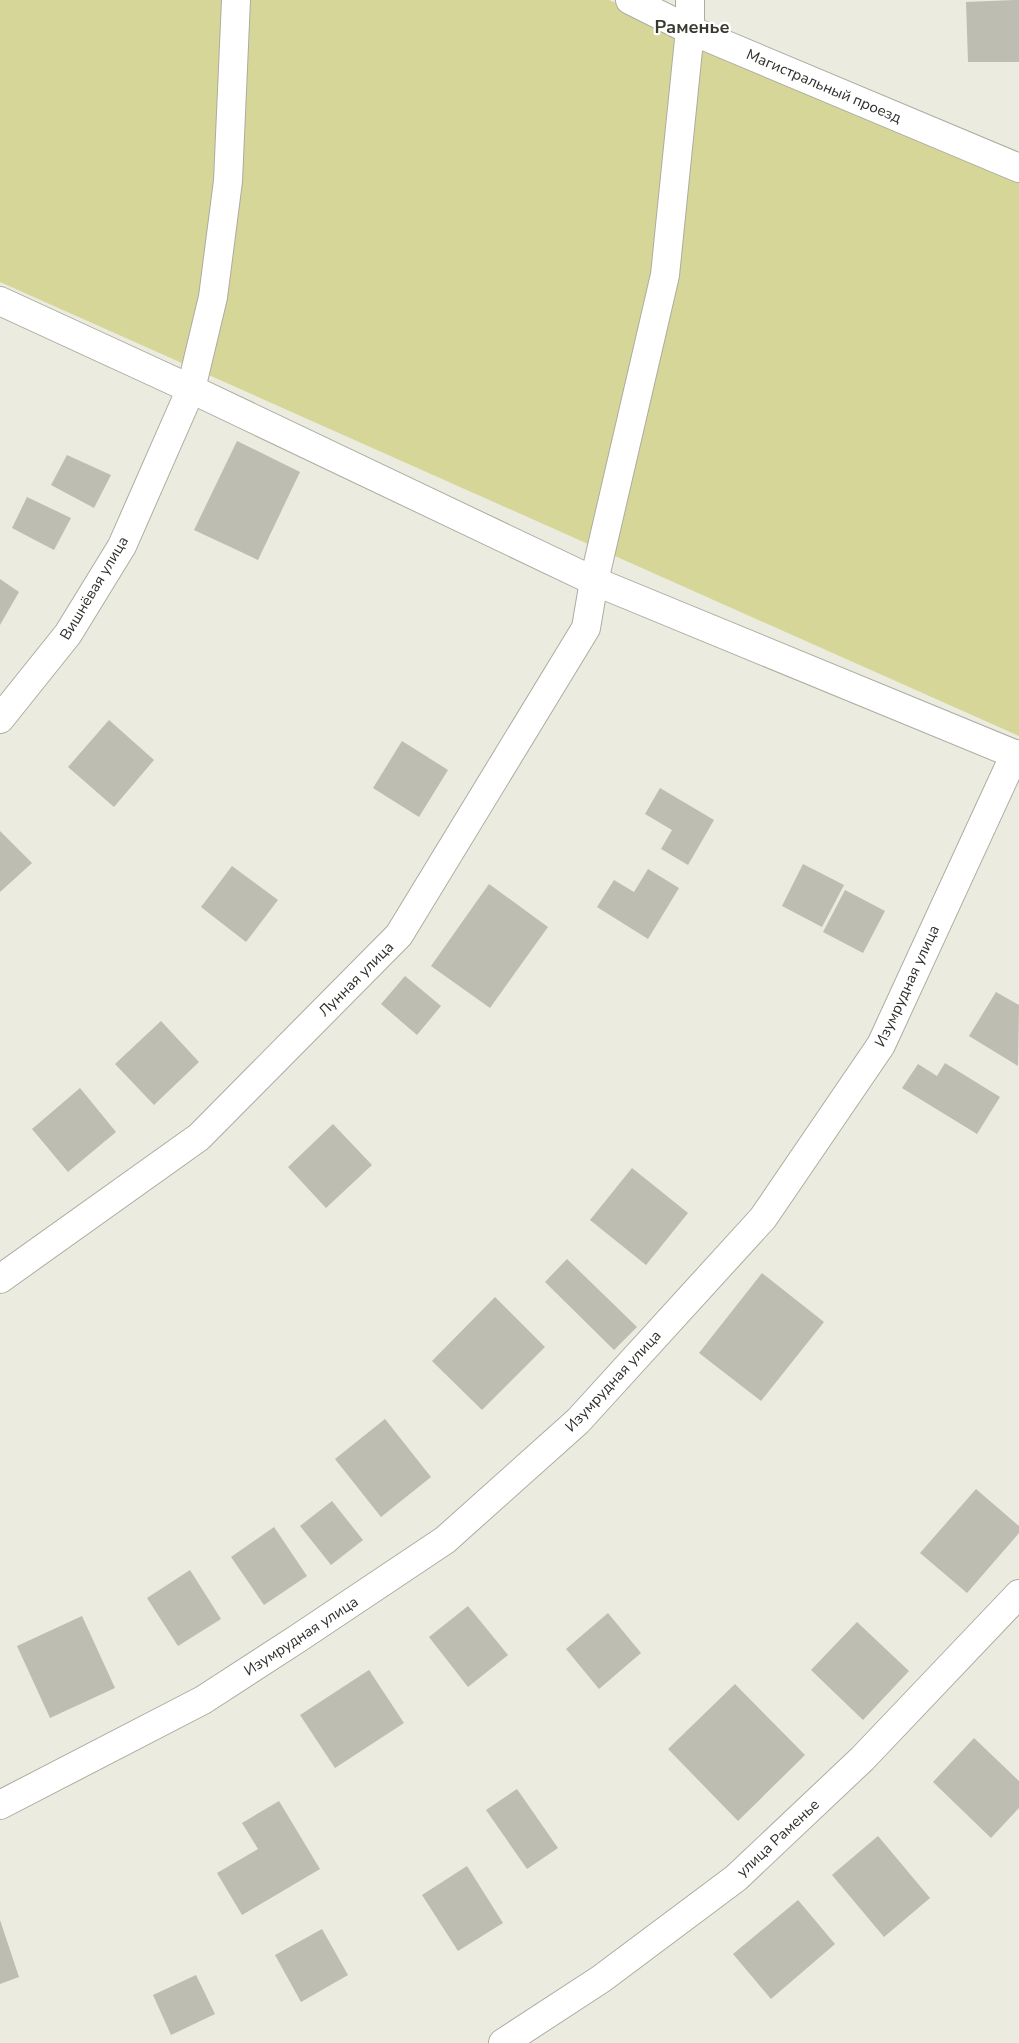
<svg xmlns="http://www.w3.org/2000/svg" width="1019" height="2043" font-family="'Nunito Sans',sans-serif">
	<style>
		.green { fill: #d6d698 }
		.building { fill: #bdbdb1 }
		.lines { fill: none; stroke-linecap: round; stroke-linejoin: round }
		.minor-casing { stroke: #acaca0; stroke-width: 30 }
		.minor { stroke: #fff; stroke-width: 28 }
		.labels { text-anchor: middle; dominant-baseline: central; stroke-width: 4.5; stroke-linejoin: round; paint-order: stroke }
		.street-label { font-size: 15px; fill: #2e2e2a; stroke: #fff }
		.quarter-label { font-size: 18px; font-weight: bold; fill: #39392f; stroke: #fff }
	</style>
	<rect width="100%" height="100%" fill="#ebecdf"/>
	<path class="green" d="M 0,0 L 609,0 L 1019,179 L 1019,736 L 0,282 Z"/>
	<g class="building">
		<path d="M 1014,0 L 1019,0 L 1019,62 L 968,62 L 966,2 Z"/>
		<path d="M 237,441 L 300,472 L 258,560 L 194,530 Z"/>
		<path d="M 67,455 L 111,475 L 94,508 L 51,485 Z"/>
		<path d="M 27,497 L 71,518 L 54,550 L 12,528 Z"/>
		<path d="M 0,579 L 19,592 L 0,625 Z"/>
		<path d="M 109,720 L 154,760 L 114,807 L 68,767 Z"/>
		<path d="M 402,741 L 448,770 L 419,817 L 373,788 Z"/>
		<path d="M 660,788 L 714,820 L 688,865 L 661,849 L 672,830 L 645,814 Z"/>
		<path d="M 0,831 L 32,863 L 0,892 Z"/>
		<path d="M 803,864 L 844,885 L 822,927 L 782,906 Z"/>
		<path d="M 232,866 L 278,900 L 246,942 L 201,907 Z"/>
		<path d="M 648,869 L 679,888 L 648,939 L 597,907 L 614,880 L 634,892 Z"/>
		<path d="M 489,884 L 548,927 L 490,1008 L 431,966 Z"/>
		<path d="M 845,890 L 885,911 L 863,953 L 823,932 Z"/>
		<path d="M 405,976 L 441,1006 L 417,1035 L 381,1004 Z"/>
		<path d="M 996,992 L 1019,1005 L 1018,1066 L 969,1036 Z"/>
		<path d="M 161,1021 L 199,1062 L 154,1105 L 115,1064 Z"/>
		<path d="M 945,1063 L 1000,1097 L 977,1134 L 902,1088 L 918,1064 L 937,1076 Z"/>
		<path d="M 80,1088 L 116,1132 L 68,1172 L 32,1129 Z"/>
		<path d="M 333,1124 L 372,1165 L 326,1208 L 288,1167 Z"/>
		<path d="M 632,1168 L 688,1213 L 646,1265 L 590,1220 Z"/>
		<path d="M 567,1259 L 637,1327 L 614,1350 L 545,1282 Z"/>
		<path d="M 762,1273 L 824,1322 L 761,1401 L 699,1353 Z"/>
		<path d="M 495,1297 L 545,1347 L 482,1410 L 432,1361 Z"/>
		<path d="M 385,1419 L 431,1477 L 381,1517 L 335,1459 Z"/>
		<path d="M 976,1489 L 1019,1526 L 1019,1533 L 967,1593 L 920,1553 Z"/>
		<path d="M 332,1501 L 363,1540 L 331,1565 L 300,1526 Z"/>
		<path d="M 274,1527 L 307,1576 L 264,1605 L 231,1557 Z"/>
		<path d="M 190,1570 L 221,1619 L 178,1646 L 147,1598 Z"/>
		<path d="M 468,1606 L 508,1655 L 468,1687 L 429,1637 Z"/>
		<path d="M 608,1613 L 641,1653 L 599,1689 L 566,1649 Z"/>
		<path d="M 82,1616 L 115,1688 L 50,1718 L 17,1646 Z"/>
		<path d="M 857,1622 L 909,1671 L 863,1720 L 811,1670 Z"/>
		<path d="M 369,1670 L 404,1723 L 335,1768 L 300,1715 Z"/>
		<path d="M 735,1684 L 805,1755 L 738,1821 L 668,1749 Z"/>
		<path d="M 974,1738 L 1019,1781 L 1019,1808 L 991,1838 L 933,1782 Z"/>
		<path d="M 517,1789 L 558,1848 L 527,1869 L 486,1810 Z"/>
		<path d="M 279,1801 L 320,1869 L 242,1915 L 217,1873 L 258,1849 L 242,1823 Z"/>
		<path d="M 878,1836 L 930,1898 L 884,1937 L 832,1875 Z"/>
		<path d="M 467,1866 L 503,1923 L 458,1951 L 422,1895 Z"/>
		<path d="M 798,1900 L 835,1944 L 771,1999 L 733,1954 Z"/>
		<path d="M 0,1920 L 19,1977 L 0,1984 Z"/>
		<path d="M 322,1929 L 348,1975 L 301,2002 L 275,1955 Z"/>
		<path d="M 196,1975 L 215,2014 L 171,2035 L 153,1995 Z"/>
	</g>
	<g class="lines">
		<defs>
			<g id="minor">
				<path d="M 630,0 L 690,30 L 1019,168"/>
				<path d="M 0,301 L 191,389 L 594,581 L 1019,756"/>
				<path d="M 0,719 L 68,634 L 122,546 L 191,389 L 213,297 L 228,181 L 236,0"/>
				<path d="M 0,1279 L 199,1137 L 399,935 L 586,628 L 594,581 L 665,275 L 690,30 L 690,0"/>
				<path d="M 0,1805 L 203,1700 L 297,1639 L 445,1540 L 578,1421 L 763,1218 L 881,1045 L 1015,754"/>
				<path d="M 503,2043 L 601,1979 L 736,1878 L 862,1759 L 1019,1594"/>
			</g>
		</defs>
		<use href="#minor" class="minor-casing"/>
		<use href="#minor" class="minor"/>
	</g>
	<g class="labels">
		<g class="street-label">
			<text transform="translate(824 86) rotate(23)">Магистральный проезд</text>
			<text transform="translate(94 588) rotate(-59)">Вишнёвая улица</text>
			<text transform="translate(356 979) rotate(-45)">Лунная улица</text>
			<text transform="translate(907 986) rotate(-65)">Изумрудная улица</text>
			<text transform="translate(613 1381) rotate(-47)">Изумрудная улица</text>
			<text transform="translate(301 1636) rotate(-33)">Изумрудная улица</text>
			<text transform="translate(778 1838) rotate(-43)">улица Раменье</text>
		</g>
		<g class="quarter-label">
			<text x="692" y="27">Раменье</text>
		</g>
	</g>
</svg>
